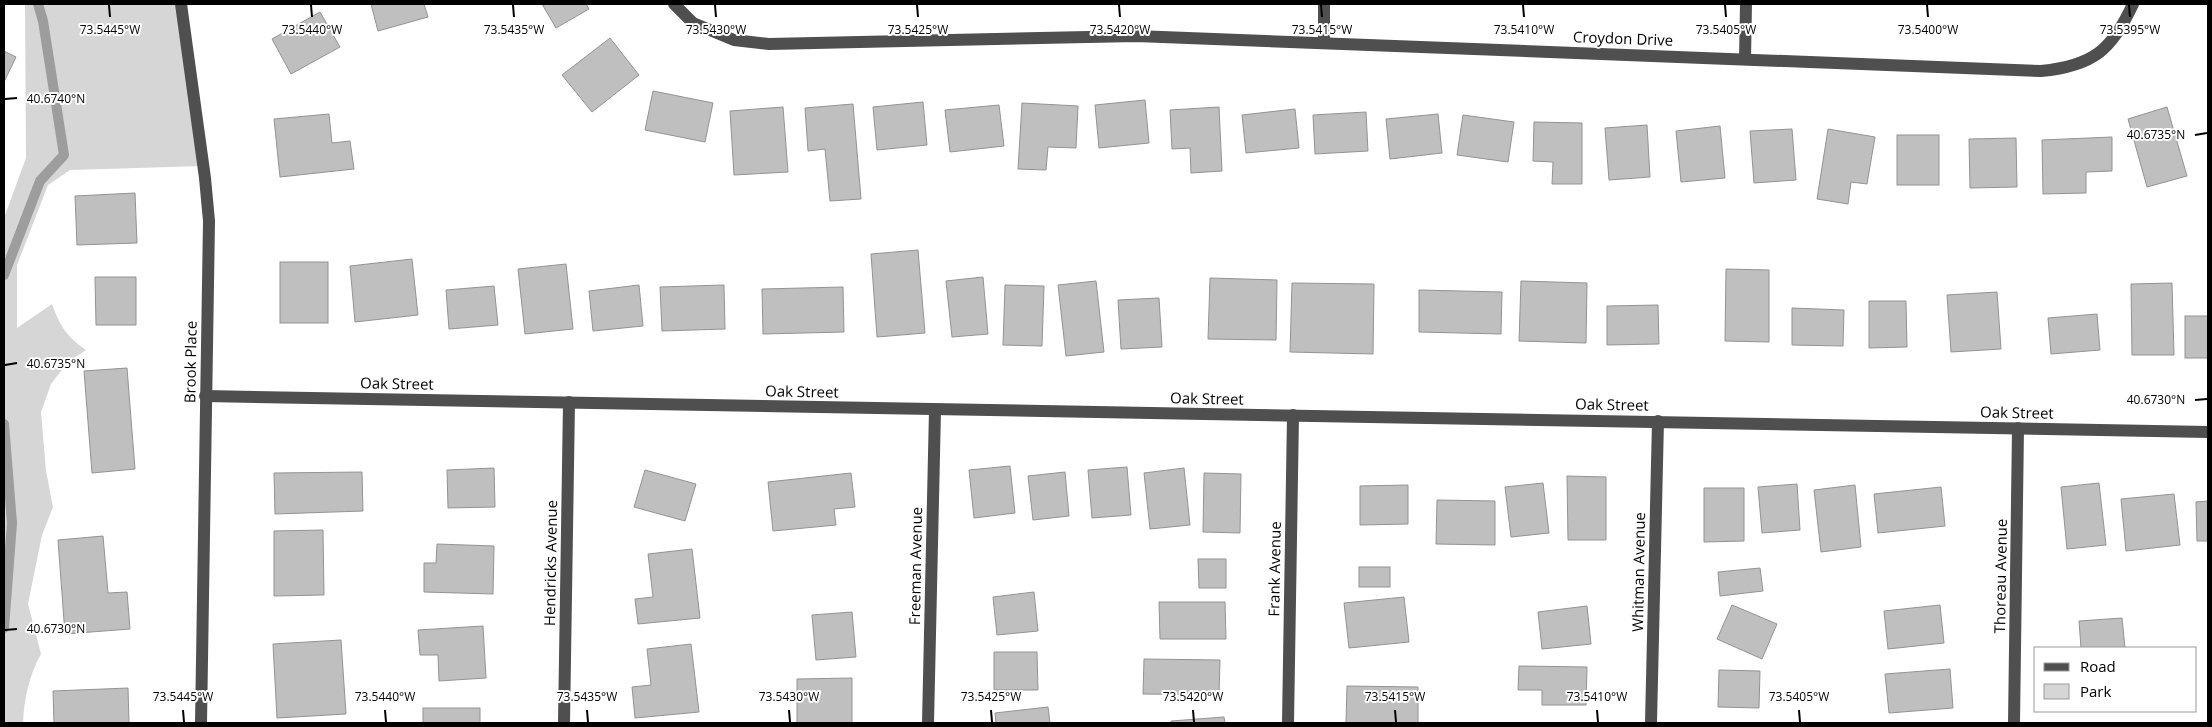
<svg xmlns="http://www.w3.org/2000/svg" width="2212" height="727" font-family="'Open Sans',sans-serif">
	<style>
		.green { fill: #d6d6d6 }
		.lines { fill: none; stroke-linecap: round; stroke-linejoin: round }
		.stream { stroke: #9d9d9d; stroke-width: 10 }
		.building { fill: #bfbfbf; stroke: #939393 }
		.minor { stroke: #4f4f4f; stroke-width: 12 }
		.ticks { fill: none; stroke: #000; stroke-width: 2 }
		.labels { text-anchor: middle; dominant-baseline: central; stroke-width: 4; stroke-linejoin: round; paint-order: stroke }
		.street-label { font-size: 15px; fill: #000; stroke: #fff }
		.ticks-label { font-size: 12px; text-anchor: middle; fill: #000; stroke: #fff; stroke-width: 4; stroke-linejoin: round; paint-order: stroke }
	</style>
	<rect width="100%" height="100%" fill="#fff"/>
	<path class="green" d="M 25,4 L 182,4 L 204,166 L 70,170 L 48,185 L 17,265 L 17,328 L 52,304 C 60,326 66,336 86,350 L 68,362 L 51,384 L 41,412 L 46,471 L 53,507 L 42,535 L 28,604 L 41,654 C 29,676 24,699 23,723 L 4,723 L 4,218 L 26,158 Z"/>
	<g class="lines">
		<g class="stream">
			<path d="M 4,275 L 40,181 L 64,155 L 43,21 L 38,4"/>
			<path d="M 4,424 L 12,523 L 4,628"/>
		</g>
	</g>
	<g class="building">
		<path d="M 371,4 L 424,4 L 428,17 L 378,31 Z"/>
		<path d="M 542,4 L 586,4 L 589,9 L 556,28 Z"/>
		<path d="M 320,12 L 340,47 L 291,74 L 272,39 Z"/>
		<path d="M 610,38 L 639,75 L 592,112 L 562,75 Z"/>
		<path d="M 4,51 L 16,57 L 4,82 Z"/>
		<path d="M 653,91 L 713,103 L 705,142 L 645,130 Z"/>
		<path d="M 1145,100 L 1149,143 L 1099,148 L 1095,105 Z"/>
		<path d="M 923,102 L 927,145 L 877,150 L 873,107 Z"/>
		<path d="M 1022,103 L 1078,106 L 1076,148 L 1048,147 L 1046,170 L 1018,169 Z"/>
		<path d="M 853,104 L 861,199 L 830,201 L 825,149 L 808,151 L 805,108 Z"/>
		<path d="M 999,105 L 1004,146 L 950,152 L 945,110 Z"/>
		<path d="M 783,107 L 788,172 L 734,175 L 730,111 Z"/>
		<path d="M 1219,107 L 1222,171 L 1191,173 L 1190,148 L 1172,149 L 1170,110 Z"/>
		<path d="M 2167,107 L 2187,176 L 2147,187 L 2128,119 Z"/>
		<path d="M 1295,109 L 1299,148 L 1246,153 L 1242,115 Z"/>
		<path d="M 1366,112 L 1368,151 L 1315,154 L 1313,115 Z"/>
		<path d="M 329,114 L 332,143 L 350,141 L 354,169 L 280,177 L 274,119 Z"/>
		<path d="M 1438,114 L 1442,153 L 1390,159 L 1386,119 Z"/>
		<path d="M 1463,115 L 1514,122 L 1508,162 L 1457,155 Z"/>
		<path d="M 1534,122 L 1582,123 L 1582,184 L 1552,184 L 1553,162 L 1533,161 Z"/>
		<path d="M 1647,125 L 1650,177 L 1609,180 L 1605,128 Z"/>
		<path d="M 1720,126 L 1725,178 L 1681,182 L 1676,131 Z"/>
		<path d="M 1792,129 L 1796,180 L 1754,183 L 1750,131 Z"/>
		<path d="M 1828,129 L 1875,137 L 1867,184 L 1851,182 L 1848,204 L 1817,199 Z"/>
		<rect x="1897" y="135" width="42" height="50"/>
		<path d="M 2112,137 L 2112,171 L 2086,172 L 2086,193 L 2043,194 L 2042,140 Z"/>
		<path d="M 2016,138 L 2017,187 L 1970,188 L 1969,139 Z"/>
		<path d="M 135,193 L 137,243 L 77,245 L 75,196 Z"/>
		<path d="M 918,250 L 925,333 L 877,337 L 871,254 Z"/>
		<path d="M 412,259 L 418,315 L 355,322 L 350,266 Z"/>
		<rect x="280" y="262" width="48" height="61"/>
		<path d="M 566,264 L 573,329 L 525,334 L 518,269 Z"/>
		<path d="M 1726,269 L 1769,270 L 1769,342 L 1725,341 Z"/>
		<path d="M 95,277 L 136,277 L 136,325 L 96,325 Z"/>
		<path d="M 983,277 L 988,334 L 952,337 L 946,281 Z"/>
		<path d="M 1210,278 L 1277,280 L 1276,340 L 1208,339 Z"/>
		<path d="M 1096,281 L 1104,352 L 1066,356 L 1058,285 Z"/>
		<path d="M 1521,281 L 1587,283 L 1586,343 L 1519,341 Z"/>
		<path d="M 1292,283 L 1374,284 L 1373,354 L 1290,352 Z"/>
		<path d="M 2172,283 L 2174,355 L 2132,355 L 2131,284 Z"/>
		<path d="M 639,285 L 643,326 L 593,331 L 589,291 Z"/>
		<path d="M 724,285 L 725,329 L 662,331 L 660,287 Z"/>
		<path d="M 1005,285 L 1044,286 L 1042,346 L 1003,345 Z"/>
		<path d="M 494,286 L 498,325 L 449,329 L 446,290 Z"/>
		<path d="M 843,287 L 844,332 L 763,334 L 762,289 Z"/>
		<path d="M 1419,290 L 1502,292 L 1501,334 L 1419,332 Z"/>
		<path d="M 1997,292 L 2001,349 L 1951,352 L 1947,295 Z"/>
		<path d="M 1159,298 L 1162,347 L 1121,349 L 1118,300 Z"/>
		<path d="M 1869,301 L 1906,301 L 1907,347 L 1869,348 Z"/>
		<path d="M 1658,305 L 1659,344 L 1607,345 L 1607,306 Z"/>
		<path d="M 1792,308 L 1844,310 L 1843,346 L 1792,345 Z"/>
		<path d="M 2097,314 L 2100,350 L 2051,354 L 2048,318 Z"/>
		<rect x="2185" y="316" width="23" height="42"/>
		<path d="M 127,368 L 135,469 L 92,473 L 84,371 Z"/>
		<path d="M 1010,466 L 1015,513 L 974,518 L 969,470 Z"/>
		<path d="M 1127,467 L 1131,515 L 1092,518 L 1088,470 Z"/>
		<path d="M 494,468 L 495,507 L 448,508 L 447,470 Z"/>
		<path d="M 1184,468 L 1190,525 L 1150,529 L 1144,473 Z"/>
		<path d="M 645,470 L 696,484 L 685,521 L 634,507 Z"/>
		<path d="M 362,472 L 363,511 L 275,514 L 274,473 Z"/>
		<path d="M 1065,472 L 1069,516 L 1033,520 L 1028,476 Z"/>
		<path d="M 851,473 L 855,507 L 834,509 L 836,525 L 773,531 L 768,482 Z"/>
		<path d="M 1204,473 L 1241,474 L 1240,533 L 1203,532 Z"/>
		<path d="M 1567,476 L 1606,477 L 1606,540 L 1568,540 Z"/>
		<path d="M 1543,483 L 1549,533 L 1511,537 L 1505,487 Z"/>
		<path d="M 2099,483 L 2106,545 L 2067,549 L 2061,487 Z"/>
		<path d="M 1797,484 L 1800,530 L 1762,533 L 1758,487 Z"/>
		<path d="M 1408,485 L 1408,524 L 1360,525 L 1360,486 Z"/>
		<path d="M 1855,485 L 1861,547 L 1821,552 L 1814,490 Z"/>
		<path d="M 1941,487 L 1945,526 L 1878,533 L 1874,494 Z"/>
		<path d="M 1704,488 L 1744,488 L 1744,541 L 1704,542 Z"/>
		<path d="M 2174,494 L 2180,545 L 2126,551 L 2121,499 Z"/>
		<path d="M 1437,500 L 1495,501 L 1495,545 L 1436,544 Z"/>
		<path d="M 2208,501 L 2208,541 L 2197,541 L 2196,502 Z"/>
		<path d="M 323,530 L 324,595 L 274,596 L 274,531 Z"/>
		<path d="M 103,536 L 108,593 L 127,592 L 130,629 L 65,634 L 58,540 Z"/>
		<path d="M 437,544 L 494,546 L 493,594 L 424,592 L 424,563 L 436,563 Z"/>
		<path d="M 692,549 L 700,618 L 638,624 L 635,599 L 653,597 L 648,554 Z"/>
		<path d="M 1198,559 L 1226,559 L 1226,588 L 1199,588 Z"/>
		<rect x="1359" y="567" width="31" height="20"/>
		<path d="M 1760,568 L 1763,591 L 1720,596 L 1718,572 Z"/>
		<path d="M 1034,592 L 1038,631 L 997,635 L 993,597 Z"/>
		<path d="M 1404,597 L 1409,642 L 1349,648 L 1344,603 Z"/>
		<path d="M 1159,602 L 1225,602 L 1226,639 L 1160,639 Z"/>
		<path d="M 1732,605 L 1777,624 L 1762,659 L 1717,639 Z"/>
		<path d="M 1940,605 L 1944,643 L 1888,649 L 1884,611 Z"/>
		<path d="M 1587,606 L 1591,644 L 1542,649 L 1538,612 Z"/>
		<path d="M 852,612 L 856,657 L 816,660 L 812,615 Z"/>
		<path d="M 2122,618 L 2125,648 L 2081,648 L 2079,621 Z"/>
		<path d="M 483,626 L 486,678 L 439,681 L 438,655 L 420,655 L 418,630 Z"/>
		<path d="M 341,640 L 346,714 L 277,718 L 273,644 Z"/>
		<path d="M 691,644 L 699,712 L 635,718 L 632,687 L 651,685 L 647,649 Z"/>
		<path d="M 994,652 L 1037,652 L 1038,690 L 994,690 Z"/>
		<path d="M 1144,659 L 1220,660 L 1219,695 L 1143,694 Z"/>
		<path d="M 1519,666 L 1587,667 L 1586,705 L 1542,705 L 1542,690 L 1518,690 Z"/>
		<path d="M 1950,669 L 1953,708 L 1889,713 L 1885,674 Z"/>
		<path d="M 1719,670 L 1760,671 L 1759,708 L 1718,707 Z"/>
		<path d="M 852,678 L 852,723 L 797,723 L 797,679 Z"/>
		<path d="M 1347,686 L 1418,687 L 1418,723 L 1346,723 Z"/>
		<path d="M 128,688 L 129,723 L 54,723 L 53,691 Z"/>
		<path d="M 1048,707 L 1050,723 L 996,723 L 995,713 Z"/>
		<rect x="423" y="708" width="57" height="15"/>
		<path d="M 1224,717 L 1225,723 L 1171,723 L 1171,721 Z"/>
	</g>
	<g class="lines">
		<g class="minor">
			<path d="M 181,4 L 205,178 L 209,221 L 201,723"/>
			<path d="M 674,4 L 693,23 L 734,40 L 769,44 L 1136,36 L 2041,71 C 2093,66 2112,50 2133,4"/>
			<path d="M 1324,43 L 1324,4"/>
			<path d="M 1745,59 L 1746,4"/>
			<path d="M 205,396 L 2208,432"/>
			<path d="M 564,723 L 569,402"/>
			<path d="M 928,723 L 935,410"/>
			<path d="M 1288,723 L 1293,415"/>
			<path d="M 1651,723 L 1658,421"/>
			<path d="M 2014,723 L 2018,428"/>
		</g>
	</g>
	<path class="ticks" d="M 109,5 L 110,17M 311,5 L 312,17M 513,5 L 514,17M 715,5 L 716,17M 917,5 L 918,17M 1119,5 L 1120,17M 1321,5 L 1322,17M 1523,5 L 1524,17M 1725,5 L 1726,17M 1927,5 L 1928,17M 2129,5 L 2130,17M 5,99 L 17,98M 2195,135 L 2207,133M 5,365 L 17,363M 2195,400 L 2207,399M 5,630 L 17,629M 183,710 L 184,722M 385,710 L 386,722M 587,710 L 588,722M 789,710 L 790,722M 991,710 L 992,722M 1193,710 L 1194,722M 1395,710 L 1396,722M 1597,710 L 1598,722M 1799,710 L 1800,722"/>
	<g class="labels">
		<g class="street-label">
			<text transform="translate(1623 38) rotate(2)">Croydon Drive</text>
			<text transform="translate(190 362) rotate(-89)">Brook Place</text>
			<text transform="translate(397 383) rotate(1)">Oak Street</text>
			<text transform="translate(802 391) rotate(1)">Oak Street</text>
			<text transform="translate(1207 398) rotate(1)">Oak Street</text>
			<text transform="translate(1612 404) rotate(1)">Oak Street</text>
			<text transform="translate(2017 412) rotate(1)">Oak Street</text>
			<text transform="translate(550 563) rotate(-89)">Hendricks Avenue</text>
			<text transform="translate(915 566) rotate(-89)">Freeman Avenue</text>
			<text transform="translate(1274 569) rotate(-89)">Frank Avenue</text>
			<text transform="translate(1638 572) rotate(-89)">Whitman Avenue</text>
			<text transform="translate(2000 576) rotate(-89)">Thoreau Avenue</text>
		</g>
	</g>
	<g class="ticks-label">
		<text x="110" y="34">73.5445°W</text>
		<text x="312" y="34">73.5440°W</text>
		<text x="514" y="34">73.5435°W</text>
		<text x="716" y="34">73.5430°W</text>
		<text x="918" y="34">73.5425°W</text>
		<text x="1120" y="34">73.5420°W</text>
		<text x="1322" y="34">73.5415°W</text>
		<text x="1524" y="34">73.5410°W</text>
		<text x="1726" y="34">73.5405°W</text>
		<text x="1928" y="34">73.5400°W</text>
		<text x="2130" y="34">73.5395°W</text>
		<text x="56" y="103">40.6740°N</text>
		<text x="2156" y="139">40.6735°N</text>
		<text x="56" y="368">40.6735°N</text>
		<text x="2156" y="404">40.6730°N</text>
		<text x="56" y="633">40.6730°N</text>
		<text x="183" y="701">73.5445°W</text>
		<text x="385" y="701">73.5440°W</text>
		<text x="587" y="701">73.5435°W</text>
		<text x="789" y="701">73.5430°W</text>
		<text x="991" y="701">73.5425°W</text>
		<text x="1193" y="701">73.5420°W</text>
		<text x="1395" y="701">73.5415°W</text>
		<text x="1597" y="701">73.5410°W</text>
		<text x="1799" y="701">73.5405°W</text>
	</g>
	<rect width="2212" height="727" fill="none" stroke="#000000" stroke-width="10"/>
	<rect x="2034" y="647" width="162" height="65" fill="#ffffff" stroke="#999999"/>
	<rect x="2044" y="663" width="25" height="8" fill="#4f4f4f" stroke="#999999"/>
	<text x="2080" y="672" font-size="15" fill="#000000">Road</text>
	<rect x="2044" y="684" width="25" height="15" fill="#d6d6d6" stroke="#999999"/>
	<text x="2080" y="697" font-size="15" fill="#000000">Park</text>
</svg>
